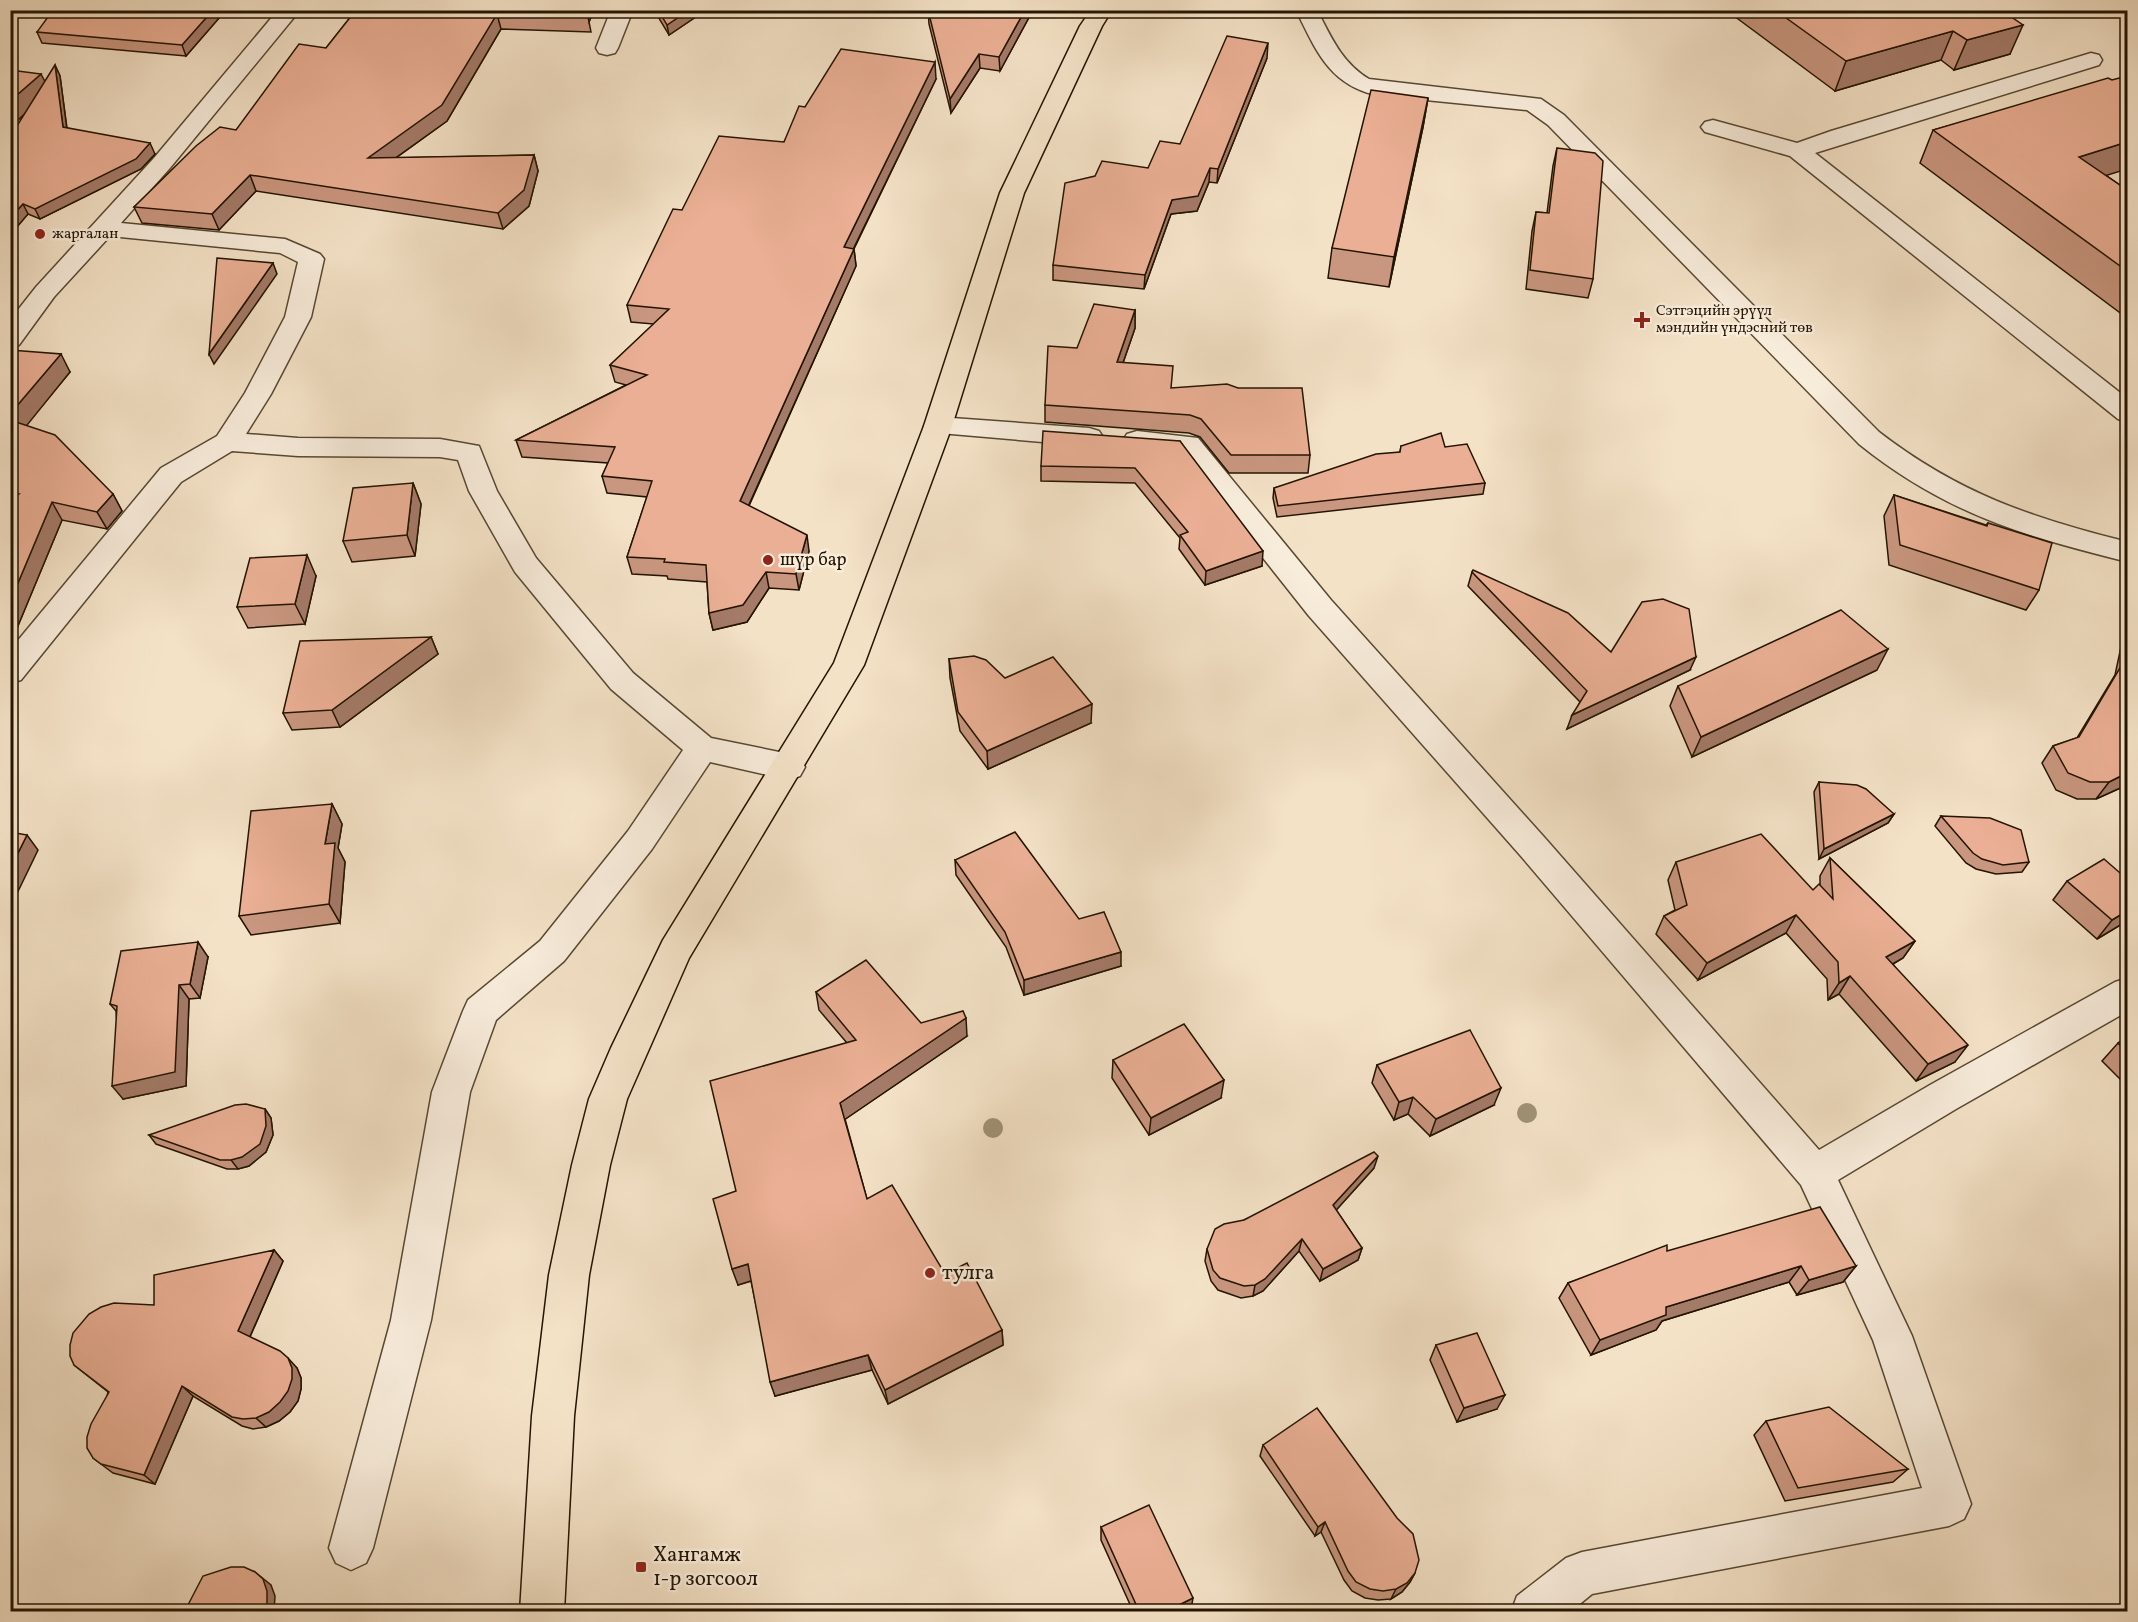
<svg xmlns="http://www.w3.org/2000/svg" width="2138" height="1622" font-family="Vollkorn,serif">
	<style>
		.lines { fill: none; stroke-linecap: round; stroke-linejoin: round }
		.minor-casing { stroke: #574832; stroke-width: 3 }
		.major-casing { stroke: #231401; stroke-width: 3 }
		.minor { fill: #f8ecdb; fill-rule: evenodd }
		.major { fill: #f4e2c7; fill-rule: evenodd }
		.tree { fill: #9f9276 }
		.wall { fill: #c9967f; stroke: #231401; stroke-width: 1.5 }
		.shaded-wall { fill: #a47a68; stroke: #231401; stroke-width: 1.5 }
		.building { fill: #eaaf94; stroke: #231401; stroke-width: 1.5 }
		.poi-dot { fill: #8f2418; stroke: #f8ecdb; stroke-width: 2 }
		.labels { text-anchor: middle; dominant-baseline: central; stroke-width: 5; stroke-linejoin: round; paint-order: stroke }
		.far-poi-label { font-size: 15px; fill: #231401; stroke: #f8ecdb; text-anchor: start }
		.poi-label { font-size: 18px; fill: #231401; stroke: #f8ecdb; text-anchor: start }
		.near-poi-label { font-size: 21px; fill: #231401; stroke: #f8ecdb; text-anchor: start }
	</style>
	<rect width="100%" height="100%" fill="#f4e2c7"/>
	<filter id="stains"><feTurbulence type="fractalNoise" baseFrequency=".00333" numOctaves="4"/><feColorMatrix values="0 0 0 0 .2 0 0 0 0 .09 0 0 0 0 .02 0 0 0 .5 -.17"/></filter>
	<radialGradient id="worn" r=".72"><stop offset=".6" stop-color="#630" stop-opacity="0"/><stop offset="1" stop-color="#630" stop-opacity=".3"/></radialGradient>
	<g class="lines">
		<defs>
			<g id="minor">
				<path d="M 278,10 L 300,10 L 170,168 L 121,223 L 285,239 L 320,254 L 324,259 L 311,317 L 271,394 L 246,434 L 298,438 L 440,439 L 479,446 L 497,491 L 536,558 L 633,673 L 711,738 L 789,754 L 800,758 L 805,767 L 800,776 L 789,780 L 710,762 L 652,849 L 564,961 L 496,1020 L 470,1092 L 431,1320 L 373,1548 L 366,1563 L 351,1570 L 336,1563 L 329,1548 L 391,1320 L 432,1092 L 463,1011 L 468,1000 L 540,941 L 628,831 L 683,750 L 611,689 L 515,572 L 469,491 L 458,460 L 440,457 L 298,456 L 232,451 L 181,482 L 21,680 L 10,683 L 10,650 L 161,468 L 217,436 L 245,393 L 285,317 L 298,262 L 280,253 L 110,236 L 54,297 L 19,345 L 10,347 L 10,320 L 36,287 L 154,158 Z"/>
				<path d="M 611,10 L 633,10 L 618,48 L 615,53 L 607,55 L 599,53 L 596,48 Z"/>
				<path d="M 1296,10 L 1317,10 C 1331,37 1342,63 1369,79 L 1541,99 L 1564,115 L 1879,432 C 1958,493 2031,518 2128,542 L 2128,562 C 2023,536 1945,513 1859,444 L 1548,125 L 1527,110 L 1375,95 C 1328,83 1316,50 1296,10 Z"/>
				<path d="M 2091,53 L 2099,55 L 2102,60 L 2099,65 L 1815,153 L 2128,399 L 2128,422 L 2118,419 L 1790,156 L 1705,132 L 1701,127 L 1705,122 L 1713,120 L 1797,143 L 1831,131 Z"/>
				<path d="M 938,417 L 1089,428 L 1099,431 L 1103,437 L 1099,443 L 1089,446 L 928,432 L 924,426 L 928,420 Z"/>
				<path d="M 1137,431 L 1198,438 L 1331,600 L 1544,837 L 1819,1150 L 1930,1085 L 2115,982 L 2128,978 L 2128,1011 L 1956,1109 L 1838,1180 L 1912,1336 L 1971,1504 L 1964,1519 L 1949,1526 L 1592,1594 L 1570,1612 L 1511,1612 L 1517,1596 L 1566,1558 L 1582,1552 L 1922,1488 L 1873,1340 L 1801,1185 L 1520,855 L 1309,616 L 1180,453 L 1127,446 L 1123,440 L 1127,434 Z"/>
			</g>
			<path id="major" d="M 1091,10 L 1112,10 L 1102,26 L 1024,193 L 952,426 L 864,665 L 689,958 L 627,1099 L 610,1165 L 589,1275 L 574,1416 L 564,1612 L 520,1612 L 532,1416 L 549,1275 L 572,1165 L 589,1099 L 611,1048 L 663,940 L 834,663 L 924,426 L 1000,193 L 1080,26 Z"/>
		</defs>
		<use href="#minor" class="minor-casing"/>
		<use href="#major" class="major-casing"/>
		<use href="#minor" class="minor"/>
		<use href="#major" class="major"/>
	</g>
	<g class="tree">
		<circle cx="1527" cy="1113" r="10"/>
		<circle cx="993" cy="1128" r="10"/>
	</g>
	<g class="wall">
		<path d="M 226,10 L 186,56 L 42,43 L 37,32 Z"/>
		<path d="M 356,10 L 594,10 L 589,22 L 591,32 L 501,29 L 447,121 L 396,158 L 534,155 L 538,171 L 529,206 L 503,229 L 256,191 L 219,230 L 142,223 L 134,207 L 236,130 L 326,48 Z"/>
		<path d="M 654,10 L 706,10 L 669,35 Z"/>
		<path d="M 928,10 L 1033,10 L 1000,71 L 980,68 L 951,113 L 929,24 Z"/>
		<path d="M 1726,10 L 2001,10 L 2010,54 L 1954,70 L 1941,60 L 1835,91 Z"/>
		<path d="M 1267,58 L 1217,183 L 1209,182 L 1197,211 L 1171,214 L 1144,289 L 1053,280 L 1053,265 L 1148,168 L 1180,144 Z"/>
		<path d="M 55,65 L 60,76 L 67,128 L 155,154 L 141,169 L 40,219 L 28,214 L 10,235 L 26,113 L 10,127 L 45,82 Z"/>
		<path d="M 936,79 L 854,249 L 856,266 L 749,506 L 809,551 L 799,590 L 769,588 L 747,622 L 713,630 L 709,613 L 707,582 L 668,579 L 667,576 L 632,574 L 627,557 L 647,497 L 607,493 L 602,476 L 608,463 L 522,457 L 516,440 L 626,385 L 615,382 L 610,365 L 654,324 L 631,322 L 627,305 L 682,210 L 784,142 L 805,107 Z"/>
		<path d="M 2112,80 L 2107,176 L 2127,190 L 2127,318 L 1920,163 L 1933,130 Z"/>
		<path d="M 1428,98 L 1423,127 L 1389,287 L 1328,278 L 1332,248 Z"/>
		<path d="M 1557,148 L 1593,279 L 1588,298 L 1526,289 L 1532,231 L 1536,212 L 1547,213 L 1553,166 Z"/>
		<path d="M 1135,310 L 1135,328 L 1123,363 L 1171,388 L 1310,455 L 1308,473 L 1229,473 L 1200,437 L 1189,433 L 1045,422 L 1045,405 L 1077,348 Z"/>
		<path d="M 10,350 L 70,372 L 26,425 L 113,494 L 122,511 L 107,529 L 62,520 L 10,645 Z"/>
		<path d="M 1180,441 L 1262,566 L 1205,585 L 1179,549 L 1180,538 L 1135,483 L 1041,481 L 1041,466 Z"/>
		<path d="M 1401,446 L 1445,447 L 1485,483 L 1483,494 L 1277,517 L 1273,498 L 1274,488 L 1400,452 Z"/>
		<path d="M 413,483 L 421,504 L 415,556 L 352,562 L 343,541 Z"/>
		<path d="M 1894,495 L 1986,525 L 1988,523 L 2039,590 L 2026,610 L 1889,565 L 1884,516 Z"/>
		<path d="M 1472,572 L 1611,652 L 1690,670 L 1567,729 L 1580,702 L 1468,586 Z"/>
		<path d="M 316,576 L 305,624 L 248,628 L 237,607 Z"/>
		<path d="M 2127,619 L 2127,785 L 2096,799 L 2077,799 L 2056,790 L 2042,763 L 2053,746 L 2077,738 L 2115,675 Z"/>
		<path d="M 431,637 L 438,654 L 340,727 L 292,730 L 283,713 Z"/>
		<path d="M 949,659 L 1091,723 L 988,769 L 960,731 L 950,678 Z"/>
		<path d="M 1877,670 L 1692,757 L 1670,706 L 1678,686 Z"/>
		<path d="M 1819,782 L 1894,814 L 1888,823 L 1819,859 L 1814,792 Z"/>
		<path d="M 332,804 L 342,824 L 338,848 L 345,862 L 340,923 L 251,935 L 239,916 Z"/>
		<path d="M 1941,816 L 2029,862 L 2022,872 L 1996,874 L 1976,869 L 1966,863 L 1935,826 Z"/>
		<path d="M 1830,858 L 1915,941 L 1903,958 L 1893,964 L 1955,1062 L 1916,1081 L 1839,994 L 1828,1000 L 1827,979 L 1786,933 L 1698,980 L 1656,934 L 1664,916 L 1675,910 L 1668,880 L 1676,862 L 1813,890 L 1820,885 L 1820,876 Z"/>
		<path d="M 955,860 L 1079,919 L 1121,966 L 1024,995 L 1006,947 L 956,875 Z"/>
		<path d="M 2067,881 L 2127,921 L 2097,939 L 2053,900 Z"/>
		<path d="M 208,957 L 200,998 L 189,999 L 186,1086 L 123,1099 L 116,1011 L 110,1004 Z"/>
		<path d="M 816,992 L 967,1036 L 845,1119 L 867,1199 L 1002,1330 L 1003,1345 L 888,1404 L 872,1370 L 775,1396 L 751,1281 L 738,1285 L 736,1191 L 847,1043 L 819,1010 Z"/>
		<path d="M 2127,1037 L 2127,1086 L 2102,1061 L 2118,1043 Z"/>
		<path d="M 1113,1060 L 1221,1098 L 1149,1135 L 1112,1078 Z"/>
		<path d="M 1377,1065 L 1494,1105 L 1430,1136 L 1408,1114 L 1394,1120 L 1372,1083 Z"/>
		<path d="M 265,1109 L 271,1118 L 273,1135 L 266,1152 L 249,1166 L 238,1169 L 227,1169 L 156,1144 L 149,1135 Z"/>
		<path d="M 1374,1168 L 1336,1210 L 1362,1248 L 1358,1260 L 1320,1281 L 1299,1251 L 1263,1291 L 1253,1296 L 1241,1298 L 1218,1290 L 1211,1281 L 1205,1261 L 1207,1249 L 1244,1220 Z"/>
		<path d="M 274,1250 L 283,1261 L 250,1337 L 297,1368 L 301,1378 L 301,1389 L 298,1401 L 290,1412 L 279,1421 L 266,1427 L 253,1429 L 242,1426 L 193,1396 L 155,1484 L 113,1473 L 93,1458 L 108,1392 L 74,1365 L 154,1305 Z"/>
		<path d="M 1667,1251 L 1856,1266 L 1843,1282 L 1797,1295 L 1789,1282 L 1662,1321 L 1656,1330 L 1591,1355 L 1559,1298 L 1568,1283 Z"/>
		<path d="M 1436,1345 L 1497,1409 L 1457,1422 L 1430,1360 Z"/>
		<path d="M 1766,1421 L 1908,1469 L 1893,1482 L 1785,1501 L 1754,1435 Z"/>
		<path d="M 1263,1445 L 1415,1573 L 1410,1582 L 1402,1592 L 1391,1599 L 1378,1600 L 1365,1598 L 1352,1591 L 1344,1580 L 1321,1532 L 1315,1536 L 1260,1456 Z"/>
		<path d="M 1101,1527 L 1191,1610 L 1188,1611 L 1133,1611 L 1101,1540 Z"/>
	</g>
	<g class="shaded-wall">
		<path d="M 213,10 L 226,10 L 186,56 L 182,45 Z"/>
		<path d="M 584,10 L 594,10 L 589,22 L 588,17 L 582,14 Z"/>
		<path d="M 689,10 L 706,10 L 669,35 L 667,25 Z"/>
		<path d="M 1025,10 L 1033,10 L 1000,71 L 999,57 Z"/>
		<path d="M 497,14 L 501,29 L 447,121 L 373,174 L 368,158 Z"/>
		<path d="M 2023,25 L 2010,54 L 1954,70 L 1967,40 Z"/>
		<path d="M 1953,31 L 1941,60 L 1835,91 L 1846,61 Z"/>
		<path d="M 1268,43 L 1267,58 L 1217,183 L 1218,169 Z"/>
		<path d="M 979,54 L 980,68 L 951,113 L 950,99 Z"/>
		<path d="M 935,62 L 936,79 L 846,264 L 844,247 Z"/>
		<path d="M 55,65 L 60,76 L 68,138 L 63,127 Z"/>
		<path d="M 41,74 L 50,91 L 10,127 L 10,101 Z"/>
		<path d="M 1428,98 L 1423,127 L 1389,287 L 1394,257 Z"/>
		<path d="M 2127,142 L 2127,169 L 2063,189 L 2079,157 Z"/>
		<path d="M 150,143 L 155,154 L 141,169 L 40,219 L 35,209 Z"/>
		<path d="M 534,155 L 538,171 L 529,206 L 503,229 L 498,213 Z"/>
		<path d="M 1210,168 L 1209,182 L 1197,211 L 1171,214 L 1144,289 L 1145,275 L 1172,200 Z"/>
		<path d="M 250,175 L 256,191 L 219,230 L 212,214 Z"/>
		<path d="M 23,204 L 28,214 L 10,235 L 10,218 Z"/>
		<path d="M 854,249 L 856,266 L 743,518 L 740,501 Z"/>
		<path d="M 273,263 L 277,274 L 214,364 L 209,354 Z"/>
		<path d="M 1135,310 L 1135,328 L 1117,380 L 1117,362 Z"/>
		<path d="M 61,354 L 70,372 L 19,435 L 10,421 L 10,414 Z"/>
		<path d="M 413,483 L 421,504 L 415,556 L 407,535 Z"/>
		<path d="M 113,494 L 122,511 L 107,529 L 97,512 Z"/>
		<path d="M 52,502 L 62,520 L 10,645 L 10,602 Z"/>
		<path d="M 807,535 L 809,551 L 799,590 L 796,574 Z"/>
		<path d="M 1263,551 L 1262,566 L 1205,585 L 1206,571 Z"/>
		<path d="M 307,555 L 316,576 L 305,624 L 295,604 Z"/>
		<path d="M 766,572 L 769,588 L 747,622 L 713,630 L 709,613 Z"/>
		<path d="M 431,637 L 438,654 L 340,727 L 332,710 Z"/>
		<path d="M 1888,649 L 1877,670 L 1692,757 L 1701,737 Z"/>
		<path d="M 1696,657 L 1690,670 L 1567,729 L 1572,715 Z"/>
		<path d="M 1092,704 L 1091,723 L 988,769 L 987,751 Z"/>
		<path d="M 2127,773 L 2127,785 L 2096,799 L 2109,782 Z"/>
		<path d="M 332,804 L 342,824 L 338,848 L 345,862 L 340,923 L 329,904 L 325,844 Z"/>
		<path d="M 1894,814 L 1888,823 L 1819,859 L 1824,849 Z"/>
		<path d="M 27,835 L 38,850 L 10,908 L 10,869 Z"/>
		<path d="M 2127,911 L 2127,921 L 2097,939 L 2112,920 Z"/>
		<path d="M 1796,915 L 1786,933 L 1698,980 L 1707,963 Z"/>
		<path d="M 1915,941 L 1903,958 L 1875,974 L 1886,957 Z"/>
		<path d="M 198,942 L 208,957 L 200,998 L 190,984 Z"/>
		<path d="M 1121,952 L 1121,966 L 1024,995 L 1024,980 Z"/>
		<path d="M 1850,976 L 1839,994 L 1828,1000 L 1839,983 Z"/>
		<path d="M 179,985 L 189,999 L 186,1086 L 123,1099 L 112,1086 Z"/>
		<path d="M 966,1018 L 967,1036 L 844,1120 L 840,1103 Z"/>
		<path d="M 1968,1045 L 1955,1062 L 1916,1081 L 1928,1064 Z"/>
		<path d="M 1224,1080 L 1221,1098 L 1149,1135 L 1151,1118 Z"/>
		<path d="M 1501,1088 L 1494,1105 L 1430,1136 L 1436,1119 Z"/>
		<path d="M 1413,1097 L 1408,1114 L 1394,1120 L 1399,1102 Z"/>
		<path d="M 265,1109 L 271,1118 L 273,1135 L 266,1152 L 249,1166 L 238,1169 L 231,1160 Z"/>
		<path d="M 1378,1156 L 1374,1168 L 1330,1217 L 1333,1205 Z"/>
		<path d="M 1302,1239 L 1299,1251 L 1263,1291 L 1253,1296 L 1255,1285 Z"/>
		<path d="M 1362,1248 L 1358,1260 L 1320,1281 L 1323,1269 Z"/>
		<path d="M 274,1250 L 283,1261 L 248,1341 L 238,1331 Z"/>
		<path d="M 748,1264 L 754,1280 L 738,1285 L 732,1269 Z"/>
		<path d="M 1801,1266 L 1789,1282 L 1662,1321 L 1656,1330 L 1591,1355 L 1600,1340 L 1666,1307 Z"/>
		<path d="M 1856,1266 L 1843,1282 L 1797,1295 L 1809,1280 Z"/>
		<path d="M 1002,1330 L 1003,1345 L 888,1404 L 885,1390 Z"/>
		<path d="M 868,1355 L 872,1370 L 775,1396 L 770,1382 Z"/>
		<path d="M 288,1358 L 297,1368 L 301,1378 L 301,1389 L 298,1401 L 290,1412 L 279,1421 L 266,1427 L 256,1418 Z"/>
		<path d="M 182,1386 L 193,1396 L 155,1484 L 144,1475 Z"/>
		<path d="M 1505,1395 L 1497,1409 L 1457,1422 L 1464,1408 Z"/>
		<path d="M 1325,1522 L 1321,1532 L 1315,1536 L 1318,1527 Z"/>
		<path d="M 255,1572 L 271,1585 L 275,1596 L 274,1611 L 265,1611 Z"/>
		<path d="M 1415,1573 L 1410,1582 L 1402,1592 L 1391,1599 L 1396,1589 Z"/>
		<path d="M 1193,1598 L 1191,1610 L 1188,1611 L 1167,1611 Z"/>
	</g>
	<g class="building">
		<path d="M 53,10 L 213,10 L 182,45 L 37,32 Z"/>
		<path d="M 356,10 L 584,10 L 582,14 L 588,17 L 497,14 L 442,105 L 368,158 L 534,155 L 524,190 L 498,213 L 250,175 L 212,214 L 134,207 L 196,146 L 220,127 L 236,130 L 299,44 L 326,48 Z"/>
		<path d="M 658,10 L 689,10 L 667,25 Z"/>
		<path d="M 928,10 L 1025,10 L 999,57 L 979,54 L 950,99 Z"/>
		<path d="M 1775,10 L 2001,10 L 2023,25 L 1967,40 L 1953,31 L 1846,61 Z"/>
		<path d="M 1227,36 L 1268,43 L 1218,169 L 1210,168 L 1198,196 L 1172,200 L 1145,275 L 1053,265 L 1065,183 L 1095,176 L 1102,161 L 1148,168 L 1160,141 L 1180,144 Z"/>
		<path d="M 841,49 L 935,62 L 844,247 L 854,249 L 740,501 L 807,535 L 796,574 L 766,572 L 743,605 L 709,613 L 706,565 L 664,562 L 665,559 L 627,557 L 652,481 L 602,476 L 615,447 L 516,440 L 647,375 L 610,365 L 669,309 L 627,305 L 673,209 L 682,210 L 719,136 L 784,142 L 799,106 L 805,107 Z"/>
		<path d="M 55,65 L 63,127 L 150,143 L 136,159 L 35,209 L 23,204 L 10,218 L 10,137 Z"/>
		<path d="M 10,70 L 41,74 L 10,101 Z"/>
		<path d="M 2127,76 L 2127,142 L 2079,157 L 2127,190 L 2127,271 L 1933,130 L 2108,78 L 2112,80 Z"/>
		<path d="M 1371,90 L 1428,98 L 1394,257 L 1332,248 Z"/>
		<path d="M 1557,148 L 1595,153 L 1603,161 L 1593,279 L 1530,270 L 1536,212 L 1549,213 Z"/>
		<path d="M 217,258 L 273,263 L 209,354 Z"/>
		<path d="M 1094,304 L 1135,310 L 1117,362 L 1173,366 L 1171,388 L 1227,384 L 1238,388 L 1302,388 L 1310,455 L 1231,455 L 1201,419 L 1190,415 L 1045,405 L 1048,346 L 1077,348 Z"/>
		<path d="M 10,350 L 61,354 L 10,414 Z"/>
		<path d="M 10,420 L 55,435 L 113,494 L 97,512 L 52,502 L 10,602 L 10,500 L 19,494 L 10,493 Z"/>
		<path d="M 1043,431 L 1180,441 L 1263,551 L 1206,571 L 1180,535 L 1188,532 L 1135,468 L 1041,466 Z"/>
		<path d="M 1441,433 L 1445,447 L 1467,444 L 1485,483 L 1278,506 L 1274,488 L 1376,454 L 1400,452 L 1401,446 Z"/>
		<path d="M 413,483 L 407,535 L 343,541 L 353,488 Z"/>
		<path d="M 1894,495 L 1987,526 L 1988,523 L 2052,543 L 2039,590 L 1900,545 Z"/>
		<path d="M 307,555 L 295,604 L 237,607 L 250,558 Z"/>
		<path d="M 1473,570 L 1568,613 L 1611,652 L 1642,602 L 1663,599 L 1689,609 L 1696,657 L 1572,715 L 1587,691 L 1472,572 Z"/>
		<path d="M 1841,610 L 1888,649 L 1701,737 L 1678,686 Z"/>
		<path d="M 431,637 L 332,710 L 283,713 L 300,641 Z"/>
		<path d="M 974,656 L 986,660 L 1005,678 L 1053,657 L 1092,704 L 987,751 L 958,712 L 949,659 Z"/>
		<path d="M 2127,656 L 2127,773 L 2109,782 L 2090,782 L 2068,773 L 2053,746 L 2079,737 Z"/>
		<path d="M 1819,782 L 1857,785 L 1866,789 L 1894,814 L 1824,849 Z"/>
		<path d="M 332,804 L 325,844 L 335,843 L 329,904 L 239,916 L 251,811 Z"/>
		<path d="M 1941,816 L 1990,818 L 2021,830 L 2029,862 L 2003,865 L 1982,859 L 1973,853 Z"/>
		<path d="M 10,832 L 27,835 L 10,869 Z"/>
		<path d="M 1015,832 L 1079,919 L 1104,912 L 1121,952 L 1024,980 L 1005,932 L 955,860 Z"/>
		<path d="M 1761,834 L 1813,890 L 1819,884 L 1833,899 L 1830,858 L 1915,941 L 1886,957 L 1968,1045 L 1928,1064 L 1850,976 L 1839,983 L 1838,962 L 1796,915 L 1707,963 L 1664,916 L 1687,905 L 1676,862 Z"/>
		<path d="M 2104,859 L 2127,879 L 2127,911 L 2112,920 L 2067,881 Z"/>
		<path d="M 198,942 L 190,984 L 179,985 L 175,1072 L 112,1086 L 117,1006 L 110,1004 L 121,951 Z"/>
		<path d="M 866,960 L 921,1023 L 963,1011 L 966,1018 L 840,1103 L 867,1199 L 892,1185 L 945,1274 L 967,1263 L 1002,1330 L 885,1390 L 868,1355 L 770,1382 L 748,1264 L 732,1269 L 713,1199 L 736,1191 L 710,1081 L 856,1040 L 816,992 Z"/>
		<path d="M 1184,1024 L 1224,1080 L 1151,1118 L 1113,1060 Z"/>
		<path d="M 1470,1030 L 1501,1088 L 1436,1119 L 1413,1097 L 1399,1102 L 1377,1065 Z"/>
		<path d="M 2127,1037 L 2127,1052 L 2118,1043 Z"/>
		<path d="M 246,1104 L 265,1109 L 266,1126 L 260,1144 L 242,1157 L 231,1160 L 220,1160 L 149,1135 L 235,1105 Z"/>
		<path d="M 1374,1152 L 1378,1156 L 1333,1205 L 1362,1248 L 1323,1269 L 1302,1239 L 1265,1279 L 1255,1285 L 1244,1286 L 1220,1278 L 1213,1270 L 1207,1249 L 1215,1229 L 1224,1224 L 1244,1220 Z"/>
		<path d="M 1820,1207 L 1856,1266 L 1809,1280 L 1801,1266 L 1666,1307 L 1666,1315 L 1600,1340 L 1568,1283 L 1667,1245 L 1667,1251 Z"/>
		<path d="M 274,1250 L 238,1331 L 280,1351 L 288,1358 L 292,1368 L 292,1379 L 288,1391 L 280,1402 L 269,1412 L 256,1418 L 243,1419 L 232,1417 L 182,1386 L 144,1475 L 101,1464 L 93,1458 L 87,1448 L 87,1437 L 91,1424 L 109,1392 L 74,1365 L 70,1356 L 70,1345 L 73,1333 L 89,1314 L 101,1307 L 114,1303 L 154,1305 L 154,1275 Z"/>
		<path d="M 1477,1333 L 1505,1395 L 1464,1408 L 1436,1345 Z"/>
		<path d="M 1829,1407 L 1908,1469 L 1798,1488 L 1766,1421 Z"/>
		<path d="M 1317,1408 L 1397,1518 L 1413,1534 L 1419,1560 L 1415,1573 L 1407,1583 L 1396,1589 L 1383,1591 L 1370,1589 L 1356,1582 L 1348,1571 L 1325,1522 L 1318,1527 L 1263,1445 Z"/>
		<path d="M 1149,1505 L 1193,1598 L 1167,1611 L 1139,1611 L 1101,1527 Z"/>
		<path d="M 231,1567 L 244,1567 L 255,1572 L 263,1579 L 267,1591 L 267,1604 L 265,1611 L 186,1611 L 189,1603 L 203,1576 Z"/>
	</g>
	<g class="poi-dot">
		<circle cx="40" cy="234" r="6"/>
		<path d="M1639 311h6v6h6v6h-6v6h-6v-6h-6v-6h6z"/>
		<circle cx="768" cy="560" r="6"/>
		<circle cx="930" cy="1273" r="6"/>
		<rect x="635" y="1561" width="12" height="12" rx="3"/>
	</g>
	<g class="labels">
		<g class="far-poi-label">
			<text x="52" y="234">жаргалан</text>
			<text x="1656" y="311">Сэтгэцийн эрүүл<tspan x="1656" dy="17">мэндийн үндэсний төв</tspan></text>
		</g>
		<g class="poi-label">
			<text x="780" y="560">шүр бар</text>
		</g>
		<g class="near-poi-label">
			<text x="942" y="1273">тулга</text>
			<text x="653" y="1555">Хангамж<tspan x="653" dy="24">1-р зогсоол</tspan></text>
		</g>
	</g>
	<rect width="2138" height="1622" fill="none" stroke="#f4e2c7" stroke-width="36"/>
	<rect x="12" y="12" width="2114" height="1598" fill="none" stroke="#231401" stroke-width="3"/>
	<rect x="18" y="18" width="2102" height="1586" fill="none" stroke="#231401" stroke-width="1.5"/>
	<rect width="100%" height="100%" filter="url(#stains)"/>
	<rect width="100%" height="100%" fill="url(#worn)"/>
</svg>
